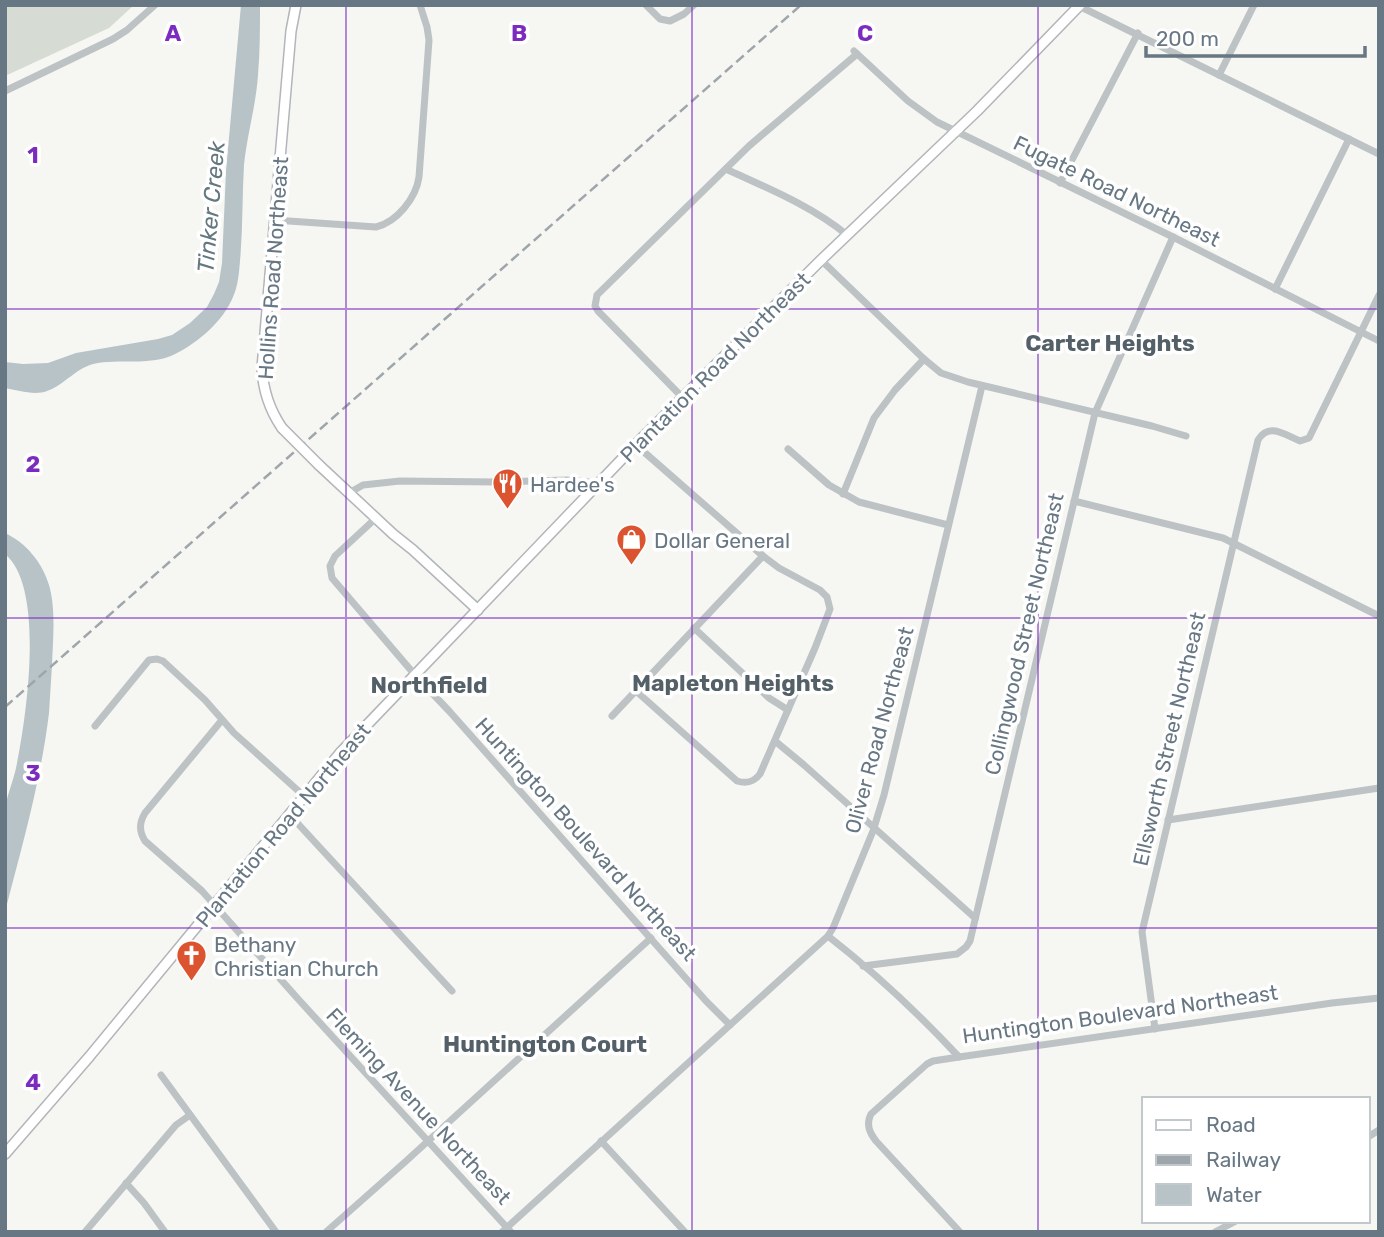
<svg xmlns="http://www.w3.org/2000/svg" width="1384" height="1237" font-family="Rubik,sans-serif">
	<style>
		.green { fill: #d6dbd3 }
		.water { fill: #b7c3c7 }
		.lines { fill: none; stroke-linecap: round; stroke-linejoin: round }
		.major-casing { stroke: #b1b6ba; stroke-width: 12 }
		.minor { stroke: #bdc2c5; stroke-width: 7 }
		.major { stroke: #fff; stroke-width: 9 }
		.rail { stroke: #9fa6ab; stroke-width: 2.5; stroke-dasharray: 10 5; stroke-linecap: butt }
		.major-bridge-casing { stroke: #b1b6ba; stroke-width: 12; stroke-linecap: butt }
		.major-bridge { stroke: #fff; stroke-width: 9 }
		.grid { fill: none; stroke: #7b2cbf; stroke-width: 2; stroke-opacity: 0.55 }
		.labels { text-anchor: middle; dominant-baseline: central; stroke-width: 7; stroke-linejoin: round; paint-order: stroke }
		.street-label { font-size: 21px; fill: #677783; stroke: #fff }
		.poi-label { font-size: 21px; fill: #677783; stroke: #fff; text-anchor: start }
		.water-label { font-size: 23px; font-style: italic; fill: #63787f; stroke: #fff }
		.neighbourhood-label { font-size: 23px; font-weight: bold; fill: #546068; stroke: #fff }
		.grid-label { font-size: 23px; text-anchor: middle; font-weight: bold; fill: #7b2cbf; stroke: #fff; stroke-width: 7; stroke-linejoin: round; paint-order: stroke }
	</style>
	<rect width="100%" height="100%" fill="#f6f6f3"/>
	<path class="green" d="M 5,5 L 134,5 L 109,28 L 5,76 Z"/>
	<g class="water">
		<path d="M 241,5 L 260,5 C 260,28 260,52 258,75 C 256,105 247,135 244,165 C 242,197 243,229 240,261 C 239,273 238,286 233,297 C 223,321 200,341 177,353 C 154,366 124,359 98,363 C 77,366 65,385 47,391 C 34,396 18,390 5,388 L 5,362 L 23,364 L 48,363 L 76,353 L 158,339 L 172,335 L 190,323 L 207,307 L 214,294 L 219,282 L 222,263 L 226,171 Z"/>
		<path d="M 5,533 C 26,543 42,562 49,585 C 56,609 53,639 52,665 C 51,681 50,697 49,713 C 41,780 22,846 5,912 C 5,888 5,865 5,842 C 5,831 4,820 5,809 C 7,795 13,782 16,768 C 26,720 46,588 5,554 Z"/>
	</g>
	<g class="lines">
		<defs>
			<g id="major">
				<path d="M 282,428 C 269,409 263,391 262,368 L 291,31 L 296,5"/>
				<path d="M 319,465 L 393,534 L 413,550 L 478,610"/>
				<path d="M 5,1154 L 89,1057 L 340,753 L 644,436 L 821,260 L 977,111 L 1080,5"/>
			</g>
		</defs>
		<use href="#major" class="major-casing"/>
		<g class="minor">
			<path d="M 646,5 L 660,19 L 670,21 L 684,14 L 694,5"/>
			<path d="M 1079,6 L 1379,154"/>
			<path d="M 854,51 L 908,101 L 937,122 L 1173,237 L 1379,341"/>
			<path d="M 1219,75 L 1254,5"/>
			<path d="M 5,91 L 113,39 L 127,30 L 155,5"/>
			<path d="M 726,169 C 767,188 812,206 847,235"/>
			<path d="M 1060,183 L 1138,33"/>
			<path d="M 274,220 L 376,227 C 397,222 416,198 419,177 L 429,40 L 427,27 L 420,5"/>
			<path d="M 821,260 L 924,359 L 941,373 L 968,382 L 1152,426 L 1186,436"/>
			<path d="M 1275,289 L 1349,139"/>
			<path d="M 683,398 L 598,311 L 595,306 L 597,295 L 749,146 L 857,54"/>
			<path d="M 636,445 L 763,556 L 779,568 L 820,590 L 827,597 L 830,609 L 815,648 L 760,774 C 754,782 747,784 737,781 L 636,691"/>
			<path d="M 788,449 L 829,485 L 859,502 L 948,525"/>
			<path d="M 349,493 L 363,485 L 400,481 L 495,482 L 567,480 L 600,483"/>
			<path d="M 843,494 L 874,418 L 895,390 L 924,359"/>
			<path d="M 1074,501 L 1223,538 L 1379,616"/>
			<path d="M 376,518 L 335,556 L 330,566 L 332,578 L 415,675 L 450,712 L 706,1001 L 730,1025"/>
			<path d="M 694,628 L 769,698 L 788,710"/>
			<path d="M 612,716 L 763,556"/>
			<path d="M 222,720 L 145,813 C 139,823 139,831 145,841 L 202,891 L 299,1000 L 511,1232"/>
			<path d="M 95,726 L 149,660 L 157,659 L 163,661 L 205,700 L 234,733 L 304,796"/>
			<path d="M 775,741 L 804,765 L 975,918"/>
			<path d="M 289,814 L 452,991"/>
			<path d="M 1168,820 L 1379,788"/>
			<path d="M 828,936 C 874,972 918,1013 959,1057 L 1332,1003 L 1379,998"/>
			<path d="M 863,966 L 957,954 L 966,947 L 970,941 L 1095,413 L 1173,237"/>
			<path d="M 1155,1029 L 1142,932 L 1258,440 C 1269,422 1285,435 1300,441 L 1309,438 L 1379,295"/>
			<path d="M 959,1057 L 933,1061 L 927,1064 L 871,1114 C 866,1124 869,1132 876,1141 L 960,1232"/>
			<path d="M 161,1075 L 276,1232"/>
			<path d="M 1368,1137 L 1379,1130"/>
			<path d="M 601,1141 L 685,1232"/>
			<path d="M 126,1183 L 144,1203 L 165,1232"/>
			<path d="M 85,1232 L 176,1125 L 190,1115"/>
			<path d="M 326,1232 L 405,1162 L 651,938"/>
			<path d="M 502,1232 L 828,936 L 833,928 L 873,831 L 884,795 L 982,386"/>
			<path d="M 1215,1232 L 1236,1221"/>
		</g>
		<use href="#major" class="major"/>
		<path class="rail" d="M 5,707 L 801,5"/>
		<defs>
			<path id="major-bridge" d="M 282,428 L 319,465"/>
		</defs>
		<use href="#major-bridge" class="major-bridge-casing"/>
		<use href="#major-bridge" class="major-bridge"/>
	</g>
	<path class="grid" d="M 346,5 L 346,1232M 692,5 L 692,1232M 1038,5 L 1038,1232M 5,309 L 1379,309M 5,618 L 1379,618M 5,928 L 1379,928"/>
	<defs>
		<symbol id="restaurant-pin" viewBox="-11 -11 22 30"><path d="M0 17L-7.5 6A9.5 9.5 0 1 1 7.5 6Z" fill="#db532f" stroke="#fff"/><path d="M-5-6h1v4h1v-4h1v4h1v-4h1v5L-1.5 .5V6h-2V.5L-5-1ZM5-6V6H3V1.5H1.5Q1.5-4 5-6Z" fill="#fff"/></symbol>
		<symbol id="shop-pin" viewBox="-11 -11 22 30"><path d="M0 17L-7.5 6A9.5 9.5 0 1 1 7.5 6Z" fill="#db532f" stroke="#fff"/><path d="M-5-2.5h2.3a2.7 3.5 0 0 1 5.4 0H5L5.5 6h-11ZM-1.5-2.5h3a1.5 2.3 0 0 0-3 0Z" fill="#fff"/></symbol>
		<symbol id="church-pin" viewBox="-11 -11 22 30"><path d="M0 17L-7.5 6A9.5 9.5 0 1 1 7.5 6Z" fill="#db532f" stroke="#fff"/><path d="M-1.2-6h2.4v3.5h3.3v2.4h-3.3V6h-2.4V-.1h-3.3v-2.4h3.3Z" fill="#fff"/></symbol>
	</defs>
	<g fill-rule="evenodd">
		<use href="#restaurant-pin" x="490" y="466" width="35" height="47"/>
		<use href="#shop-pin" x="614" y="522" width="35" height="47"/>
		<use href="#church-pin" x="174" y="938" width="35" height="47"/>
	</g>
	<g class="labels">
		<g class="street-label">
			<text transform="translate(1117 191) rotate(26)">Fugate Road Northeast</text>
			<text transform="translate(273 268) rotate(-86)">Hollins Road Northeast</text>
			<text transform="translate(715 367) rotate(-45)">Plantation Road Northeast</text>
			<text transform="translate(1024 634) rotate(-77)">Collingwood Street Northeast</text>
			<text transform="translate(879 730) rotate(-75)">Oliver Road Northeast</text>
			<text transform="translate(1169 739) rotate(-77)">Ellsworth Street Northeast</text>
			<text transform="translate(283 825) rotate(-50)">Plantation Road Northeast</text>
			<text transform="translate(586 839) rotate(48)">Huntington Boulevard Northeast</text>
			<text transform="translate(1120 1014) rotate(-8)">Huntington Boulevard Northeast</text>
			<text transform="translate(419 1106) rotate(47)">Fleming Avenue Northeast</text>
		</g>
		<g class="poi-label">
			<text x="530" y="484">Hardee's</text>
			<text x="654" y="540">Dollar General</text>
			<text x="214" y="944">Bethany<tspan x="214" dy="24">Christian Church</tspan></text>
		</g>
		<g class="water-label">
			<text transform="translate(211 207) rotate(-85)">Tinker Creek</text>
		</g>
		<g class="neighbourhood-label">
			<text x="1110" y="343">Carter Heights</text>
			<text x="733" y="683">Mapleton Heights</text>
			<text x="429" y="685">Northfield</text>
			<text x="545" y="1044">Huntington Court</text>
		</g>
	</g>
	<g class="grid-label">
		<text x="173" y="41">A</text>
		<text x="519" y="41">B</text>
		<text x="865" y="41">C</text>
		<text x="33" y="163">1</text>
		<text x="33" y="472">2</text>
		<text x="33" y="781">3</text>
		<text x="33" y="1090">4</text>
	</g>
	<rect width="1384" height="1237" fill="none" stroke="#677783" stroke-width="14"/>
	<rect x="1142" y="1097" width="228" height="126" fill="#ffffff" stroke="#c2c9cd" stroke-width="2"/>
	<rect x="1156" y="1120" width="35" height="10" fill="#ffffff" stroke="#c2c9cd" stroke-width="2"/>
	<text x="1206" y="1132" font-size="21" fill="#677783">Road</text>
	<rect x="1156" y="1155" width="35" height="10" fill="#9fa6ab" stroke="#c2c9cd" stroke-width="2"/>
	<text x="1206" y="1167" font-size="21" fill="#677783">Railway</text>
	<rect x="1156" y="1184" width="35" height="21" fill="#b7c3c7" stroke="#c2c9cd" stroke-width="2"/>
	<text x="1206" y="1202" font-size="21" fill="#677783">Water</text>
	<path d="M1146 46v10h219v-10" fill="none" stroke="#677783" stroke-width="3.5"/>
	<text x="1156" y="46" font-size="21" fill="#677783" stroke="#ffffff" stroke-width="5" paint-order="stroke">200 m</text>
</svg>
